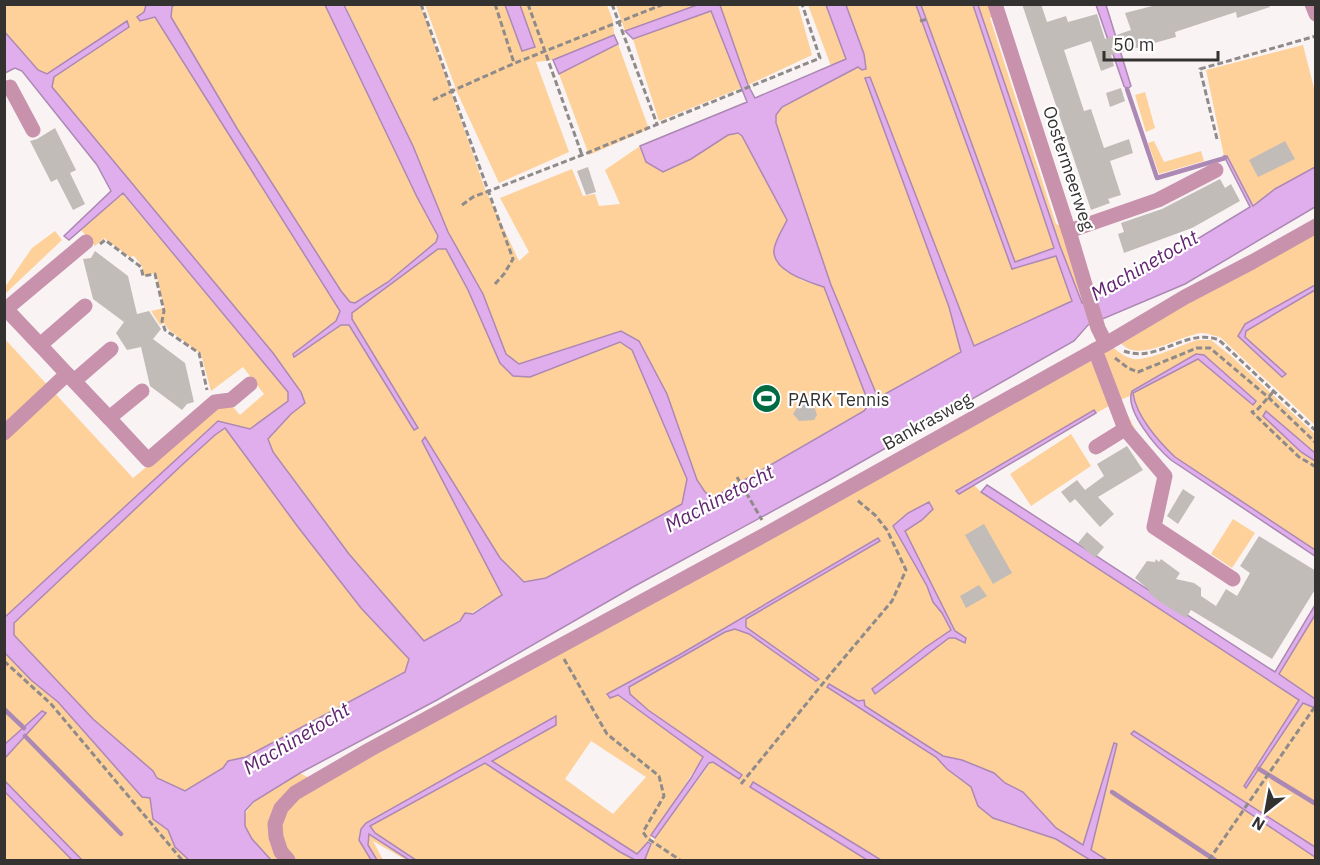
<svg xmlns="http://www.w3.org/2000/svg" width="1320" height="865" font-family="'IBM Plex Sans',sans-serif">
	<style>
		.green { fill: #fdd199; fill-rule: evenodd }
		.water { fill: #e0aeec; stroke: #ac88b4; stroke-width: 1.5; fill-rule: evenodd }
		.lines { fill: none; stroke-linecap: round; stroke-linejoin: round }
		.stream { stroke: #ac88b4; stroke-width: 4.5 }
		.building { fill: #c2bcb9 }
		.path { stroke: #908b8b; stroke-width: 3; stroke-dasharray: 6 3; stroke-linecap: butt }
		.minor { stroke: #c892ad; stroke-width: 15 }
		.labels { text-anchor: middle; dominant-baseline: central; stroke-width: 4.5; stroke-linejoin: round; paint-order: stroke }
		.street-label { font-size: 18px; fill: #343131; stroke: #fff }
		.poi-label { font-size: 18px; fill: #343131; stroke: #fff; text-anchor: start }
		.water-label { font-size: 20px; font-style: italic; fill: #60256e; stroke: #fff }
	</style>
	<rect width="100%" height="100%" fill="#faf3f3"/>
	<g class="green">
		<path d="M 4,5 L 146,5 L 144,12 L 137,17 L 140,21 L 155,17 L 340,311 L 336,321 L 293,354 L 341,325 L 349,325 L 415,430 L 418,428 L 352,319 L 352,313 L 438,249 L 446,249 L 468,290 L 500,363 L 530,377 L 620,342 L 632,350 L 687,479 L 682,504 L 546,578 L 524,582 L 500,558 L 422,441 L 502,595 L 424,641 L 349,554 L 273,452 L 268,440 L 291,414 L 304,403 L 280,363 L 52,87 L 54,77 L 124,30 L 47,74 L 38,71 L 5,31 Z"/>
		<path d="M 174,5 L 325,5 L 417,197 L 437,232 L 438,236 L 436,242 L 388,282 L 355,303 L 350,302 L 341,291 L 238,130 L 171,17 L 172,7 Z"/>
		<path d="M 345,5 L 421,5 L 485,189 L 519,261 L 529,252 L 500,198 L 572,169 L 583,196 L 595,194 L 599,206 L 620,204 L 605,170 L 640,146 L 646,162 C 658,161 683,162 693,158 C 707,151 726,126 742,136 L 787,220 L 774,250 L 801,280 L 824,287 L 869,404 L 864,411 L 713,498 L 705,492 L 697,480 L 667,394 L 621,331 L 519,365 L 506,354 L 483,294 L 448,232 L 413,146 Z"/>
		<path d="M 425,5 L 505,5 L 522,51 L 535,46 L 520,5 L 607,5 L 613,21 L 614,35 L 553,60 L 536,62 L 569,152 L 499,183 L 457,92 Z"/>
		<path d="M 616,5 L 697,5 L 625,31 Z"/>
		<path d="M 720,5 L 798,5 L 812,55 L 748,85 Z"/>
		<path d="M 808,5 L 826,5 L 846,59 L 831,66 Z"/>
		<path d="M 846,5 L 916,5 L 1012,269 L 1056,255 L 1072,301 L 974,346 L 870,78 L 866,78 L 949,307 L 961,352 L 878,399 L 831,285 L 776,123 L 776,115 L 782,107 L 858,67 L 866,69 L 864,54 Z"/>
		<path d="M 921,5 L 973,5 L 1054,248 L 1015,263 Z"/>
		<path d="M 978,5 L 990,5 L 994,16 L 990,18 L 1056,224 L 1063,227 L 1082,303 L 1060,246 Z"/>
		<path d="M 711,10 L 741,88 L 659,121 L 633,39 Z"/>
		<path d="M 618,44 L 649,129 L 589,155 L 559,74 Z"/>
		<path d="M 1303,45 L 1315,92 L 1315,167 L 1275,189 L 1253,206 L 1227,157 L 1224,156 L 1206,70 Z"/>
		<path d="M 1145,92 L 1155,128 L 1146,132 L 1135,95 Z"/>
		<path d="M 1154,141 L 1164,162 L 1201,151 L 1204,161 L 1159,174 L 1148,143 Z"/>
		<path d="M 122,193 L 288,392 L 288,401 L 250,429 L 218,422 L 5,617 L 4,338 L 133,478 L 220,406 L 233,407 L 240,415 L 264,394 L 243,367 L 211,391 L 201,354 L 168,329 L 164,323 L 160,325 L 151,311 L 164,308 L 156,273 L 143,276 L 142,266 L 134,256 L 130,257 L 104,238 L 95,246 L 81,230 Z"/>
		<path d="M 55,231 L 62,240 L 6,293 L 5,287 L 32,248 Z"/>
		<path d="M 1315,232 L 1315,425 L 1220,337 C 1214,336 1208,333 1201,333 C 1178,336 1137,365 1120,342 Z"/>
		<path d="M 1197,340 L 1211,340 L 1230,355 L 1315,434 L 1315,453 L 1308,447 L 1301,452 L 1315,461 L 1315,550 L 1175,457 C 1159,441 1136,416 1133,393 L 1198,359 L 1253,405 L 1199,354 L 1132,391 L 1130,396 L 1120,400 L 1135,429 L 1134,430 L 1117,403 L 1104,352 L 1112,347 C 1119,352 1125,357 1133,359 C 1149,361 1181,345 1197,340 Z"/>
		<path d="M 1094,359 L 1111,405 L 979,476 L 965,490 L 973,484 L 981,492 L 1274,684 L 1315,615 L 1315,860 L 645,860 L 651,844 L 715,757 L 648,710 L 630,694 L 629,687 L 878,538 L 679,655 L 607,694 L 611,698 L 617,695 L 703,757 L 648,842 L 637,854 L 492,761 L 485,762 L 635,860 L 406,860 L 373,841 L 383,860 L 295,860 C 273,834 275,819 301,796 L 440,718 ZM 591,741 L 646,777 L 613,814 L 565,779 Z"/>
		<path d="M 225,428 L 298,527 L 361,608 L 409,658 L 405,671 L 246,757 L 228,761 L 223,768 L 185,791 L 157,778 L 152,771 L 93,719 L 14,635 L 14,623 L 183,464 L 215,435 Z"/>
		<path d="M 1071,434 L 1091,466 L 1031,506 L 1010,474 Z"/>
		<path d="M 1233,519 L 1255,533 L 1232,568 L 1211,554 Z"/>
		<path d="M 5,653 L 31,680 L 58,702 L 142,796 L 150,798 L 153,819 L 168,830 L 175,847 L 189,860 L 82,860 L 5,781 L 4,758 L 46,713 L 42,711 L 5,744 Z"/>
		<path d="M 300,773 L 309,778 L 284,796 L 281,860 L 271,860 C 262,850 249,839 245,826 C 237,803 284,783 300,773 Z"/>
		<path d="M 4,792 L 72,860 L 5,860 Z"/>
	</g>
	<g class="water">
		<path d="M 146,5 L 174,5 L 172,7 L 171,17 L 238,130 L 341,291 L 350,302 L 355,303 L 388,282 L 436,242 L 438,236 L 417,197 L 325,5 L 344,5 L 413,146 L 448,232 L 483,294 L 506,354 L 519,364 L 621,331 L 639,341 L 667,394 L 697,480 L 705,492 L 713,498 L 864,411 L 869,404 L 824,287 C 809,282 772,271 774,250 C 775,240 783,229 787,220 L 742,136 L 738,133 L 728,135 L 691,159 L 663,172 L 646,162 L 640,146 L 747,102 L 711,11 L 633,39 L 625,31 L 697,5 L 720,5 L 748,85 L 755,98 L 846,59 L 826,5 L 846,5 L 864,54 L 866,69 L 862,70 L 858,67 L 782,107 L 776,115 L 776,123 L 831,285 L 878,398 L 961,352 L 949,307 L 865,78 L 870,77 L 974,346 L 1072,301 L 1056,256 L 1012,269 L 916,5 L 921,5 L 1015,262 L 1054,248 L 973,5 L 978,5 L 1060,246 L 1082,303 L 1171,255 L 1250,207 L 1224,156 L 1227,156 L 1253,206 L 1275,189 L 1315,167 L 1315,207 L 1185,284 L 1088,325 L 1074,341 L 826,482 L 633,587 L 437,700 L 300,773 L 253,802 L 245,811 L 245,826 L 252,839 L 271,860 L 189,860 L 175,847 L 168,830 L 153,819 L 150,798 L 142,797 L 58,702 L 31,680 L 5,653 L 5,617 L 218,421 L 250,429 L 288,401 L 288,392 L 123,193 L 69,240 L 64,236 L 111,191 L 97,165 L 22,71 L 15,68 L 5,73 L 4,31 L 38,70 L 47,74 L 127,21 L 129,27 L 54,77 L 52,87 L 273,353 L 301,392 L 305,403 L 291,414 L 268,439 L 273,452 L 349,554 L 424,641 L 460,621 L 465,613 L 473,614 L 502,595 L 422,441 L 425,437 L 500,558 L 524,582 L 546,578 L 682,504 L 687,479 L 632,350 L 620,342 L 530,377 L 513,376 L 500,363 L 468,290 L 446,249 L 438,249 L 352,313 L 352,319 L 418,428 L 414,430 L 349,325 L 341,325 L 294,357 L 293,354 L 336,321 L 340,311 L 155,17 L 140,21 L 137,17 L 144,12 ZM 225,428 L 298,527 L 361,608 L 409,659 L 405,672 L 246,757 L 228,761 L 223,768 L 185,791 L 157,778 L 153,771 L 93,719 L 14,635 L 14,623 L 183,464 L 215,435 Z"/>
		<path d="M 505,5 L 520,5 L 535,47 L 522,51 Z"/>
		<path d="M 1096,5 L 1106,5 L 1131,86 L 1127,89 L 1124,86 Z"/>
		<path d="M 614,35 L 618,44 L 559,74 L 553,60 Z"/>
		<path d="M 1315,285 L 1315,290 L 1246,331 L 1245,337 L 1286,374 L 1282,377 L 1238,336 L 1245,324 Z"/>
		<path d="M 1196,354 L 1204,355 L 1256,401 L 1253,405 L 1198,359 L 1133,393 C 1136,416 1159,442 1175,457 L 1315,550 L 1315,556 L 1171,460 C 1157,448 1124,410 1132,391 Z"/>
		<path d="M 1094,410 L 1096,413 L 959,494 L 956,491 Z"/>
		<path d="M 1266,411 L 1315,453 L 1315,461 L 1301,452 L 1263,416 Z"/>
		<path d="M 987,485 L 1275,672 L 1315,605 L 1315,615 L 1279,674 L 1315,699 L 1315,708 L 1303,703 L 1246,788 L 1244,786 L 1299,700 L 981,492 Z"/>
		<path d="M 929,502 L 933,509 L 922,520 L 905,531 L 955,631 L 966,638 L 965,643 L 955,638 L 949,638 L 875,694 L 872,689 L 926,647 L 951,630 L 942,613 L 933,602 L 927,586 L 893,526 L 908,513 Z"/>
		<path d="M 878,538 L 880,541 L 746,619 L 746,627 L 819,679 L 816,681 L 749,634 L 735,629 L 725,632 L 629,687 L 630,694 L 648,710 L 742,775 L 739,779 L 713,762 L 709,763 L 655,838 L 651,835 L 691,778 L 703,757 L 618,695 L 610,698 L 607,694 L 679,655 Z"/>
		<path d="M 829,684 L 858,701 L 864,700 L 865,706 L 943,756 L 962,760 L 994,773 L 1005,783 L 1023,792 L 1056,828 L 1083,845 L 1114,743 L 1117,744 L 1091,850 L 1107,860 L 1090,860 L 1056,839 L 993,818 L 978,806 L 971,787 L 947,769 L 936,757 L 827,687 Z"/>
		<path d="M 42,711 L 46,713 L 5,758 L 5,744 Z"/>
		<path d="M 556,716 L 556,725 L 492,761 L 637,854 L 648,842 L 651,844 L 645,859 L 647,860 L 635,860 L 620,852 L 485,763 L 370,826 L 375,833 L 416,860 L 409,860 L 369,834 L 368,845 L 377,860 L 371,860 L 359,840 L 361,829 L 366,823 Z"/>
		<path d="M 1134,731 L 1315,847 L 1315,857 L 1131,734 Z"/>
		<path d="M 5,781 L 82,860 L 72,860 L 5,792 Z"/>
		<path d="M 753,782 L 868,852 L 881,860 L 867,860 L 750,787 Z"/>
	</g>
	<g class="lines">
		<g class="stream">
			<path d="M 1127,89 L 1157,178 L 1225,158"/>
			<path d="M 4,709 L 24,728"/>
			<path d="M 25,736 L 121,834"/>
			<path d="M 1259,769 L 1316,804"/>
			<path d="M 1112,792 L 1215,860"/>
		</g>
	</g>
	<g class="building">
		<path d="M 1022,4 L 1041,4 L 1047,22 L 1066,16 L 1068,22 L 1097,14 L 1105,39 L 1131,30 L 1125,13 L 1160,4 L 1269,4 L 1270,7 L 1237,18 L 1236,12 L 1175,32 L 1176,37 L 1111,55 L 1114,66 L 1101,71 L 1091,41 L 1064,50 L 1084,111 L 1091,109 L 1104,148 L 1129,139 L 1133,153 L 1110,161 L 1121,195 L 1108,199 L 1110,203 L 1091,210 Z"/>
		<path d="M 1121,88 L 1125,101 L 1110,107 L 1106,93 Z"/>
		<path d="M 55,128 L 76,170 L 70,173 L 85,204 L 73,210 L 57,179 L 51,182 L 30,141 L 37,139 Z"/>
		<path d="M 1285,141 L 1295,159 L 1258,177 L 1249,160 Z"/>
		<path d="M 588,167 L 596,192 L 586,195 L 577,171 Z"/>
		<path d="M 1220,179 L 1225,188 L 1231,184 L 1240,201 L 1192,228 L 1124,253 L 1118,234 L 1124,232 L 1121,223 L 1162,209 Z"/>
		<path d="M 95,251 L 128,276 L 137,314 L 149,311 L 161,329 L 153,339 L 185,363 L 194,402 L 187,404 L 182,410 L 150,386 L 141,347 L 127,350 L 116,333 L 124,322 L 93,299 L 83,259 L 91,258 Z"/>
		<path d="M 803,398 L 812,400 L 817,415 L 814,420 L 799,421 L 793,414 Z"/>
		<path d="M 1127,446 L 1143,470 L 1098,497 L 1114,514 L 1100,527 L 1075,499 L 1070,503 L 1061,492 L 1077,480 L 1085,490 L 1104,476 L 1097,464 Z"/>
		<path d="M 1183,489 L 1195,497 L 1178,524 L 1167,516 Z"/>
		<path d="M 984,524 L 1012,573 L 993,584 L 965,535 Z"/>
		<path d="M 1087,532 L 1104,547 L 1095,558 L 1078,543 Z"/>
		<path d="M 1259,536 L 1316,571 L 1316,588 L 1272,659 L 1191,610 L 1186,618 L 1160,602 L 1148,592 L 1149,590 L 1135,578 L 1147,561 L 1155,562 L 1156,559 L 1159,562 L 1161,559 L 1180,573 L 1176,579 L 1194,583 L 1201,588 L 1201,596 L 1216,606 L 1226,589 L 1237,596 L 1250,573 L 1240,566 Z"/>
		<path d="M 979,585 L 987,596 L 966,608 L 960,596 Z"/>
	</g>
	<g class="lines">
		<g class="path">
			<path d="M 421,4 L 452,91 L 433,100"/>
			<path d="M 495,4 L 514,63"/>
			<path d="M 528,4 L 582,155"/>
			<path d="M 612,4 L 657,124"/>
			<path d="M 920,21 L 928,19"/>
			<path d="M 1217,139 L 1200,69 L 1316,36"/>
			<path d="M 462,205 L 473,197 L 489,191 L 582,155 L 820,58 L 802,4"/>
			<path d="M 100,244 L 105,240 L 141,267 L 143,276 L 155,274 L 164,311 L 162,321 L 165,330 L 199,353 L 207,390"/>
			<path d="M 495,284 L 504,274 L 513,259 L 452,91 L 515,63 L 664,4"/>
			<path d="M 1124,351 C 1157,364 1186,327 1219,340 L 1316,431"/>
			<path d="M 1115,358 L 1128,368 L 1138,372 L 1197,348 L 1210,348 L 1268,397 L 1316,443"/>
			<path d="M 1273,392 L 1257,410 L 1252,412 L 1299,457 L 1316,467"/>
			<path d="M 737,477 L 762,520"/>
			<path d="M 564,659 L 607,734 L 659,776 L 664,796 L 643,832 L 647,838 L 680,860"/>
			<path d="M 4,661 L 51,704 L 182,860"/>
			<path d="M 741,784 L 833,671 L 892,601 L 906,570 L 887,530 L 875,515 L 857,500"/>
			<path d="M 1209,860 L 1316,705"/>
		</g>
		<g class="minor">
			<path d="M 995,4 L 1071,238 L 1098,328 L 1106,344"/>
			<path d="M 1312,4 L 1316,14"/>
			<path d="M 4,89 L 10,87 L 33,130"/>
			<path d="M 1069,231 L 1158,200 L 1216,170"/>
			<path d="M 40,345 L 6,309 L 86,242"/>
			<path d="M 1095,350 L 1125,429"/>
			<path d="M 67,374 L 40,345 L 85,306"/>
			<path d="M 142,391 L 109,418 L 148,460 L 215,402 L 231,400 L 250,384"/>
			<path d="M 109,418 L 74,381 L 111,349"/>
			<path d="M 4,433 L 67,374 L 74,381"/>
			<path d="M 1096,447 L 1125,429 L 1165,476 L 1154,527 L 1233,579"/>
			<path d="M 288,860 L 281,852 L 276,837 L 275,824 L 281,808 L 295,793 L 369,750 L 768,533 L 1106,344 L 1185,297 L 1252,262 L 1316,226"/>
		</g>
	</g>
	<defs>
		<symbol id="stadium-disc" viewBox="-11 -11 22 22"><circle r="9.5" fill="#006b42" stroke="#fff"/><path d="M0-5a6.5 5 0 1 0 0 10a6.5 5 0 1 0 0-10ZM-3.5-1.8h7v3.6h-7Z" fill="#fff"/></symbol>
	</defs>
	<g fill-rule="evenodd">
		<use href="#stadium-disc" x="750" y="382" width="33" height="33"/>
	</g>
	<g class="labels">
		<g class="street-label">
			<text transform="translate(1069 168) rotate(72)">Oostermeerweg</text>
			<text transform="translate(927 421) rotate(-29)">Bankrasweg</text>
		</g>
		<g class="poi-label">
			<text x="788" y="399">PARK Tennis</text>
		</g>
		<g class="water-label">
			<text transform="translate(1144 265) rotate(-30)">Machinetocht</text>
			<text transform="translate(719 498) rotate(-28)">Machinetocht</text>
			<text transform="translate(296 738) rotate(-31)">Machinetocht</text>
		</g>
	</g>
	<rect width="1320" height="865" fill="none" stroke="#343131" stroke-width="12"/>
	<g transform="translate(1266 811) rotate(211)" stroke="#ffffff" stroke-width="4.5" paint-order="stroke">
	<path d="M0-4.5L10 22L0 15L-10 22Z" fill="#343131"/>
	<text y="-9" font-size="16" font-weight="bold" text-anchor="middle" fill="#343131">N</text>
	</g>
	<path d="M1104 51v9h114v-9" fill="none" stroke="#343131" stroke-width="3"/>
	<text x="1113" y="51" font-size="18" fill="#343131" stroke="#ffffff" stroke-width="4.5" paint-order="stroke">50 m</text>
</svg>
